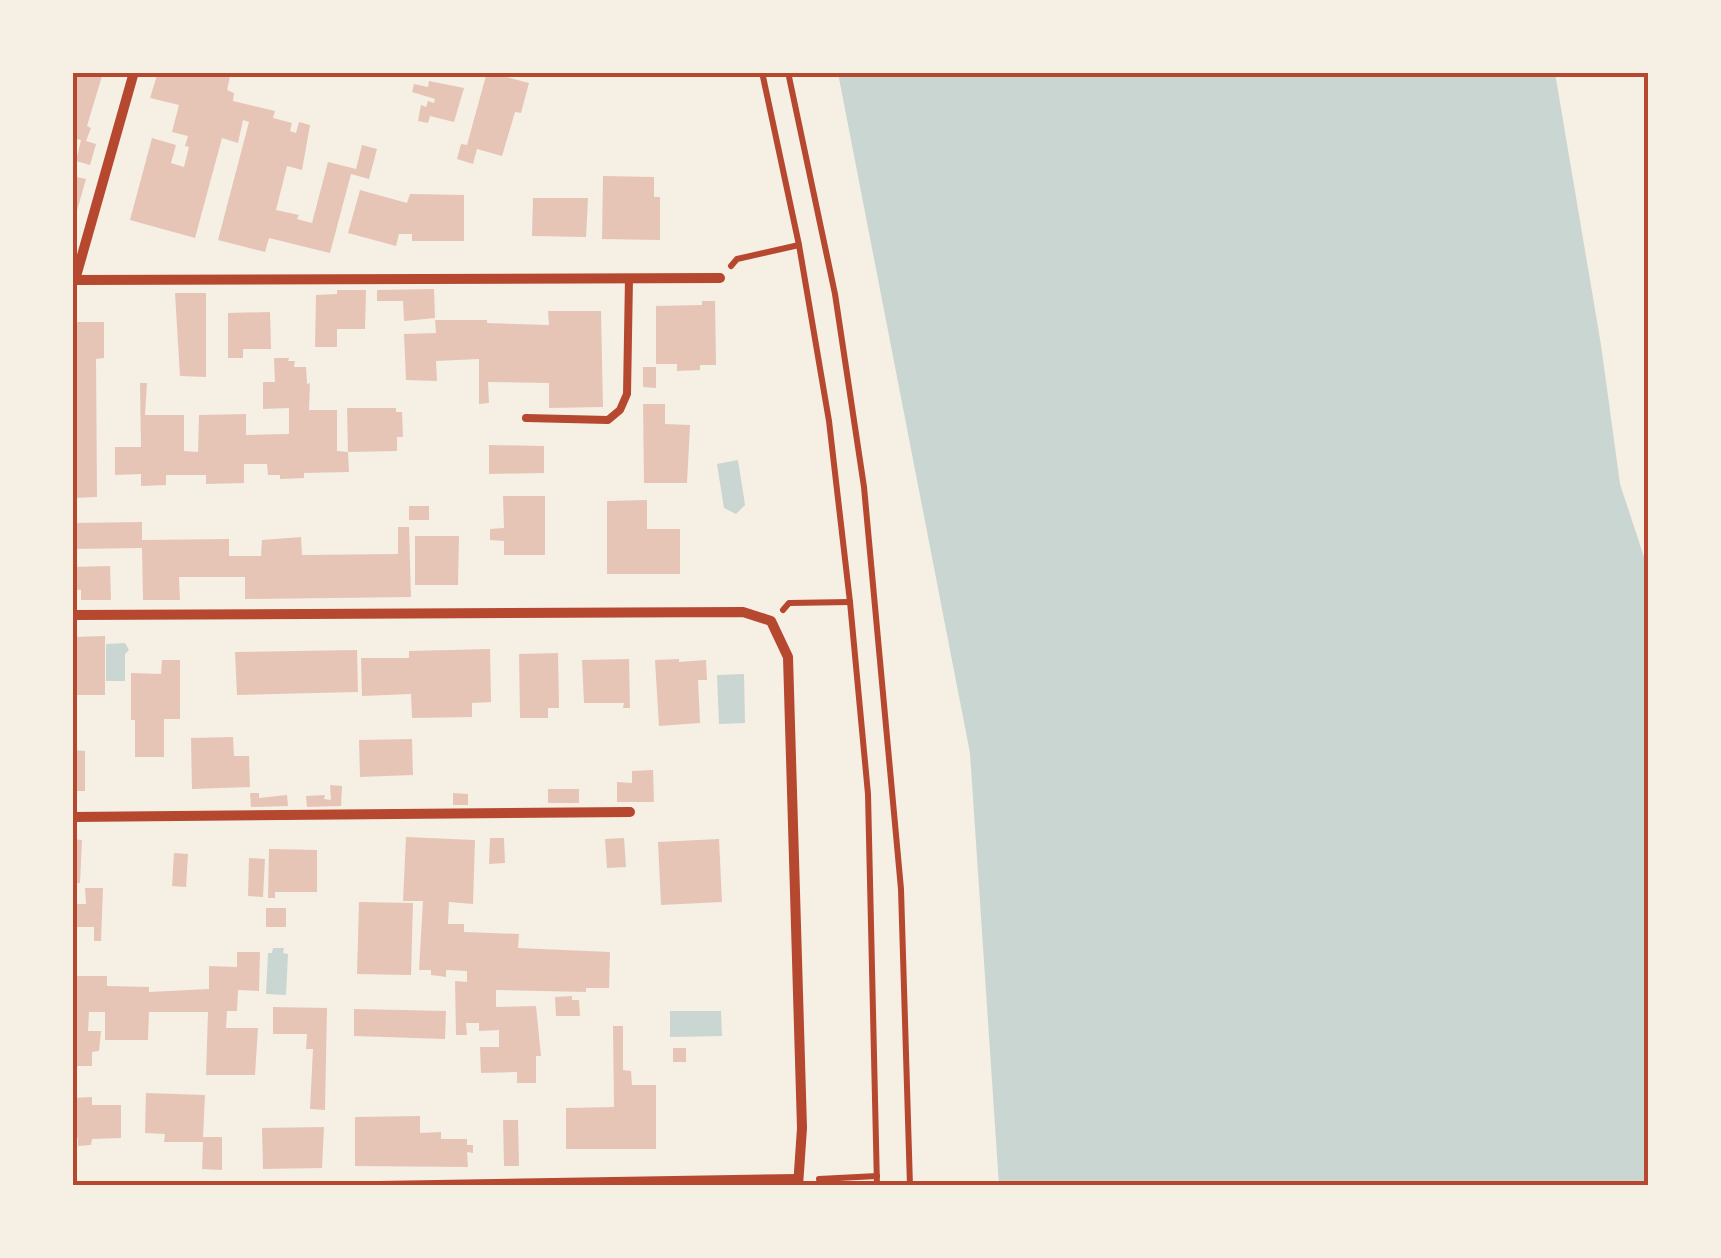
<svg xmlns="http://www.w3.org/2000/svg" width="1721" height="1258" font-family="'Exo 2',sans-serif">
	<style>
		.water { fill: #c9d6d2 }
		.building { fill: #e6c5b7 }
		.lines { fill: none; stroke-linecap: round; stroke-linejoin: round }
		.path { stroke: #b5482f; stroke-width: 6 }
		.service { stroke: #b5482f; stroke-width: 8 }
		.minor { stroke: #b5482f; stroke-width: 10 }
		.neatline { fill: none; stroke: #b5482f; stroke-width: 4 }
	</style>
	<rect width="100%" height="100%" fill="#f6efe4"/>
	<g class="water">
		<path d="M 838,73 L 1555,73 L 1601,345 L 1620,484 L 1645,560 L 1648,610 L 1648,1185 L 999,1185 L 970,753 Z"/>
		<path d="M 738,460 L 745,505 L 736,514 L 724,508 L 717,464 Z"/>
		<path d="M 125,643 L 129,650 L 125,654 L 125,681 L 106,681 L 106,644 Z"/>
		<path d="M 744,674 L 745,723 L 719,724 L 717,675 Z"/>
		<path d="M 273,948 L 284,948 L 283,953 L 288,954 L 286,995 L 266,994 L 268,953 L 272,953 Z"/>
		<path d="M 721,1011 L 722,1036 L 670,1037 L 670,1011 Z"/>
	</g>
	<g class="building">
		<path d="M 72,72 L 102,76 L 87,126 L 91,128 L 86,141 L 96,144 L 90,165 L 76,161 L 81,140 L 72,138 Z"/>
		<path d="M 158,72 L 231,72 L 227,90 L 234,93 L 233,101 L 275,111 L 273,118 L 292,123 L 290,131 L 296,133 L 299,122 L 310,125 L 302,170 L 287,166 L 276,210 L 299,215 L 297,219 L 312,223 L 328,162 L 356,169 L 362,145 L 377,149 L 369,179 L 351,174 L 330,253 L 269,238 L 265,252 L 218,240 L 249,122 L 243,120 L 238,143 L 222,138 L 195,238 L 130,220 L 152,138 L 176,145 L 171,163 L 184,167 L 189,147 L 185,146 L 188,136 L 172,132 L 179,105 L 150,98 Z"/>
		<path d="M 487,72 L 529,83 L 521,113 L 515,112 L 502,156 L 477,149 L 473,164 L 457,159 L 461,144 L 467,145 Z"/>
		<path d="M 429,81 L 464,88 L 454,122 L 430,116 L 428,123 L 418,121 L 421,105 L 426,107 L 428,101 L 434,103 L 435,99 L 412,92 L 414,84 L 428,87 Z"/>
		<path d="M 72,176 L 86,179 L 74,221 L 72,221 Z"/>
		<path d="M 603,176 L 654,177 L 654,197 L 660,197 L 660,240 L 602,239 Z"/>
		<path d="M 360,190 L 407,203 L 410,194 L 464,195 L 464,241 L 412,241 L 412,234 L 399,234 L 396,246 L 348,233 Z"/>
		<path d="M 533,198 L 588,198 L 586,237 L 532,236 Z"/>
		<path d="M 434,289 L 435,318 L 404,321 L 403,301 L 377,301 L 377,290 Z"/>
		<path d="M 337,290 L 366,290 L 365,329 L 337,329 L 337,347 L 315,347 L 316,295 L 337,294 Z"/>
		<path d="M 175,293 L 206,293 L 206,377 L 180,376 Z"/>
		<path d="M 702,301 L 715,301 L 716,365 L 700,365 L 700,370 L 677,371 L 677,364 L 656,364 L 656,306 L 702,305 Z"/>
		<path d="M 548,311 L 601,311 L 603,407 L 549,408 L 549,383 L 488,382 L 489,403 L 479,404 L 479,359 L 436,361 L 437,381 L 406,380 L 404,334 L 436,333 L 435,320 L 487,320 L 487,323 L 549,325 Z"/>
		<path d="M 270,312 L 271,349 L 243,349 L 243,358 L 228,358 L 228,313 Z"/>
		<path d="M 72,322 L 104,322 L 104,358 L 96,359 L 97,497 L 72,498 Z"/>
		<path d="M 274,358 L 289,358 L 288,361 L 295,361 L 294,367 L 306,367 L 307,384 L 310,383 L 309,410 L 337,410 L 337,451 L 348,452 L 349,472 L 304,473 L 304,478 L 280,479 L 280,475 L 268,475 L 267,464 L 244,464 L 244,483 L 206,484 L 206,475 L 166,475 L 166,485 L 141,486 L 141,474 L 115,475 L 115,447 L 141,447 L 140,383 L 147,383 L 145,415 L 184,415 L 184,451 L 198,452 L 199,415 L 246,414 L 246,435 L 289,434 L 289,408 L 263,409 L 263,382 L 275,382 Z"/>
		<path d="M 643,367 L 656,367 L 656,388 L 643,387 Z"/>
		<path d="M 643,404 L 665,404 L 665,424 L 690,425 L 687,483 L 644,483 Z"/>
		<path d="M 347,408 L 396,408 L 396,412 L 402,412 L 403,437 L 397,437 L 397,451 L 348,452 Z"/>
		<path d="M 489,445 L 544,446 L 544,473 L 489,474 Z"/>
		<path d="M 503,496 L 545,496 L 545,555 L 504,555 L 504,541 L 490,540 L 490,529 L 504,528 Z"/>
		<path d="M 647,500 L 647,529 L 680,529 L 680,574 L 607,574 L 607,501 Z"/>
		<rect x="409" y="506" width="20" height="14"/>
		<path d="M 142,522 L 142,540 L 229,539 L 229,556 L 261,556 L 262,540 L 301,537 L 302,555 L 398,554 L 398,527 L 409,527 L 411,597 L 245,599 L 245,577 L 179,577 L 180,600 L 143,600 L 142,548 L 72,549 L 72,523 Z"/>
		<path d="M 415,536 L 459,536 L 458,585 L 415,585 Z"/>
		<path d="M 110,566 L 111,600 L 81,600 L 81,590 L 72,589 L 72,567 Z"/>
		<path d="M 105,636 L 105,695 L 72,695 L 72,637 Z"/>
		<path d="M 490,649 L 491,702 L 472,703 L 472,717 L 412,718 L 411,694 L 362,696 L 361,658 L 409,658 L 409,651 Z"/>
		<path d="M 357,650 L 358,692 L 237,695 L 235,652 Z"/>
		<path d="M 558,653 L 559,708 L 548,708 L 548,718 L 520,718 L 519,654 Z"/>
		<path d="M 629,659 L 630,708 L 623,708 L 624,703 L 584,703 L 582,660 Z"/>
		<path d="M 679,659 L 679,662 L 706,660 L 707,680 L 698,680 L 700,723 L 659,726 L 655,660 Z"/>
		<path d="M 162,660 L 180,660 L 180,719 L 164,719 L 164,757 L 135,757 L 135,720 L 131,720 L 131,673 L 161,674 Z"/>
		<path d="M 233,737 L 234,756 L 249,756 L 250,787 L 192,789 L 191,738 Z"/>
		<path d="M 412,739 L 413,775 L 360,777 L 359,740 Z"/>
		<path d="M 72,750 L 85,751 L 85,791 L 72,791 Z"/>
		<path d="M 653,770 L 654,802 L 617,802 L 617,782 L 632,783 L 632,771 Z"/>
		<path d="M 330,785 L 342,786 L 341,806 L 307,807 L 306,796 L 325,795 L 324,799 L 331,800 Z"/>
		<rect x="548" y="789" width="31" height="14"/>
		<path d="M 250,793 L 259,793 L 259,798 L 287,795 L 288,806 L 251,807 Z"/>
		<path d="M 453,793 L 468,794 L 468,805 L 453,805 Z"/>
		<path d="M 406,837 L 475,840 L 473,904 L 449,902 L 448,924 L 464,924 L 464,932 L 519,934 L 518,948 L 610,952 L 609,988 L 586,988 L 586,992 L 496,990 L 496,1007 L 536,1006 L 541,1056 L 536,1056 L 536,1083 L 517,1083 L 517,1072 L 481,1073 L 480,1047 L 499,1047 L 499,1030 L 479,1031 L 479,1023 L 466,1023 L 467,1035 L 456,1035 L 455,981 L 467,982 L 467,971 L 446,970 L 446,977 L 431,975 L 431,970 L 419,970 L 423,901 L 403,901 Z"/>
		<path d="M 490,838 L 504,838 L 505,863 L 489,864 Z"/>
		<path d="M 624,838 L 626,867 L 607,868 L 605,839 Z"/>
		<path d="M 72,839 L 82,840 L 80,883 L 72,883 Z"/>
		<path d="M 719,839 L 722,902 L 661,905 L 658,842 Z"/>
		<path d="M 269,849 L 317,850 L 317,892 L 275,892 L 275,898 L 268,898 Z"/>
		<path d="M 174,853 L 188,854 L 186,887 L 172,886 Z"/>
		<path d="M 249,858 L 265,859 L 263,897 L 248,896 Z"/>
		<path d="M 85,888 L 103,888 L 101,941 L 94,941 L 94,927 L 72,927 L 72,904 L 86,904 Z"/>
		<path d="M 359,902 L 413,903 L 411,975 L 357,974 Z"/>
		<rect x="266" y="908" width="20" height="19"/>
		<path d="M 237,952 L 260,952 L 259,991 L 238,990 L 237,1011 L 227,1011 L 226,1028 L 258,1028 L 255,1075 L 206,1075 L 208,1012 L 149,1012 L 148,1040 L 105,1040 L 105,1012 L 89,1012 L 88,1031 L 101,1031 L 99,1051 L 92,1052 L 92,1066 L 72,1066 L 72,976 L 107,976 L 107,986 L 149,987 L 149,992 L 209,989 L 209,966 L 237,967 Z"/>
		<path d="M 572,996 L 572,1000 L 579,1000 L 580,1016 L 556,1016 L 555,997 Z"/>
		<path d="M 273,1007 L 327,1008 L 325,1110 L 310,1109 L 313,1049 L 306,1049 L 307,1034 L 273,1034 Z"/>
		<path d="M 354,1009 L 446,1011 L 445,1039 L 354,1036 Z"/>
		<path d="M 613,1026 L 623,1026 L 623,1070 L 631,1071 L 632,1085 L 656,1085 L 656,1149 L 566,1149 L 566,1108 L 614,1107 Z"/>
		<rect x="673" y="1048" width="13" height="14"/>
		<path d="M 146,1093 L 205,1095 L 203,1137 L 222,1137 L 222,1170 L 202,1169 L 203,1142 L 164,1142 L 165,1134 L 145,1133 Z"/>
		<path d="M 92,1097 L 92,1105 L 121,1105 L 121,1138 L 92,1139 L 91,1145 L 78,1146 L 78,1138 L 72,1138 L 72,1098 Z"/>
		<path d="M 420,1116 L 420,1133 L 441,1132 L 441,1139 L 467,1139 L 467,1145 L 473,1145 L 473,1153 L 467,1152 L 468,1167 L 355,1166 L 355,1117 Z"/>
		<path d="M 503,1120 L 518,1120 L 519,1166 L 504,1166 Z"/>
		<path d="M 324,1127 L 322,1168 L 263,1169 L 262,1128 Z"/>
	</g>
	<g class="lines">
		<g class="path">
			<path d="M 762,72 L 799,245 L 829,421 L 850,602 L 868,794 L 877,1186"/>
			<path d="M 788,72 L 835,294 L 864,487 L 901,889 L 910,1186"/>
			<path d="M 731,266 L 737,259 L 799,245"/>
			<path d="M 783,610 L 789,603 L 850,602"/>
			<path d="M 819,1179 L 877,1176"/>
		</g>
		<path class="service" d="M 526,418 L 608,420 L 620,410 L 627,394 L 629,278"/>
		<g class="minor">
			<path d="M 72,280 L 720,278"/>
			<path d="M 75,280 L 134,72"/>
			<path d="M 72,615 L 743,612 L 771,621 L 788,657 L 802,1128 L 798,1186"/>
			<path d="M 72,817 L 630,812"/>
			<path d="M 379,1186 L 798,1179"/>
		</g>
	</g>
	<rect width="1721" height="1258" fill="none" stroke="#f6efe4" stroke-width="150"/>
	<rect x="75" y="75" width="1571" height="1108" class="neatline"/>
</svg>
